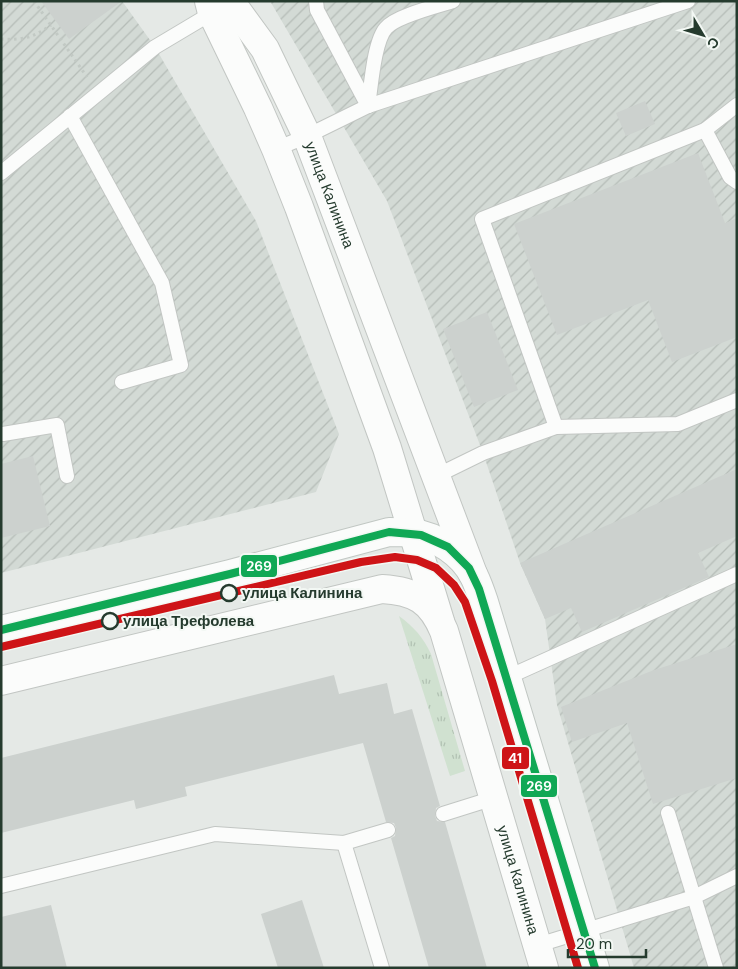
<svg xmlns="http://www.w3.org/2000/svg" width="738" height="969" font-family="'DM Sans',sans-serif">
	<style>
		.industrial { fill: url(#industrial-furrows) }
		.grass { fill: url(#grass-tufts) }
		.building { fill: #ccd1ce }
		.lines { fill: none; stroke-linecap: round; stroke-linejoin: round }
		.service-casing { stroke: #c2c6c3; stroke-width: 16 }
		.minor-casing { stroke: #c2c6c3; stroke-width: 30 }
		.tertiary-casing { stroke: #c2c6c3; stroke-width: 30 }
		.secondary-casing { stroke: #c1c7c3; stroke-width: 30 }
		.path { stroke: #c2c9c4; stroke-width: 3; stroke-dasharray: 2.5 4; stroke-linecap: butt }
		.service { stroke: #fbfcfb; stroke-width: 14 }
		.minor { stroke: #fbfcfb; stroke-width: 28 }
		.tertiary { stroke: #fbfcfb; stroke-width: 28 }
		.secondary { stroke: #fbfcfb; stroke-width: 28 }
		.bus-1-casing { stroke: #f3f8f4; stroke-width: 11 }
		.bus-1 { stroke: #10a855; stroke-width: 8 }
		.tram-1-casing { stroke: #f3f8f4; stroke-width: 11 }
		.tram-1 { stroke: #ce1417; stroke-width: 8 }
		.stop-dot { fill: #f3f8f4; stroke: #253b2e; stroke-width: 2.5 }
		.labels { text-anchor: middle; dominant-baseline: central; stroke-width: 4; stroke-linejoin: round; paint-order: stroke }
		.street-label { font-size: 15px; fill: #253b2e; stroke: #f3f8f4 }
		.stop-label { font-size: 15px; font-weight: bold; fill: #253b2e; stroke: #f3f8f4; text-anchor: start }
		.line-badge { stroke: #f3f8f4; stroke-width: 2 }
		.badge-label { font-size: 14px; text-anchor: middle; font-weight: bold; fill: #fff }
	</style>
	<defs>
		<pattern id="industrial-furrows" width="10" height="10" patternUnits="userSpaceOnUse" patternTransform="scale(1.25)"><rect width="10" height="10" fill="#d3dad5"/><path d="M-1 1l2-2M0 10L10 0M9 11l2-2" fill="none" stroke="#b5bcb7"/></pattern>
		<pattern id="grass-tufts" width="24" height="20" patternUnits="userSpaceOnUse" patternTransform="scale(1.25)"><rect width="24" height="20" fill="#d0e1d0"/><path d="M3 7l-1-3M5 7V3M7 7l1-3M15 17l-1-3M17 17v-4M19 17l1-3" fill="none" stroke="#b2c2b3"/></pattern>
	</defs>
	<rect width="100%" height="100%" fill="#e5e9e6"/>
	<g class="industrial">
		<path d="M 1,1 L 122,1 L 155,47 L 256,221 L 339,434 L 316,492 L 1,573 Z"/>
		<path d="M 270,1 L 737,1 L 737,968 L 634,968 L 557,705 L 545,619 L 520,563 L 483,453 L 387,201 Z"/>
	</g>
	<path class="grass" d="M 399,616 C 414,627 423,637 431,654 L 465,771 L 450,776 Z"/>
	<g class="building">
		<path d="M 41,1 L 122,1 L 69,39 Z"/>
		<path d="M 645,101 L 655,124 L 626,136 L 616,113 Z"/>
		<path d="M 698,153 L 725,223 L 737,218 L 737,337 L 672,362 L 648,300 L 557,335 L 514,224 Z"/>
		<path d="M 487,312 L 518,390 L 474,407 L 443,329 Z"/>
		<path d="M 33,456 L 50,526 L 1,538 L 1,464 Z"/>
		<path d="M 737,469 L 737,536 L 698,553 L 709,577 L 582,632 L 571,608 L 545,619 L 520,563 Z"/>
		<path d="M 737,644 L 737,778 L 653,804 L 627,723 L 572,742 L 561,707 L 654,670 Z"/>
		<path d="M 334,675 L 339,694 L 387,683 L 394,714 L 412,709 L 440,806 L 436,808 L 435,816 L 437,821 L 445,822 L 487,968 L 429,968 L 391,838 L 395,836 L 396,828 L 394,823 L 386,822 L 363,743 L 185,787 L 187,796 L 136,809 L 134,800 L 1,833 L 1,758 Z"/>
		<path d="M 302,900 L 324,968 L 278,968 L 261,914 Z"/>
		<path d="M 51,905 L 67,968 L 1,968 L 1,917 Z"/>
	</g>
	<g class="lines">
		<defs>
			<g id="service">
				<path d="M 316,1 L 317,10 L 368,106"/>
				<path d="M 368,106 C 371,87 374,41 386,28 C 396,16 437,6 453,1"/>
				<path d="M 70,116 L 162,283 L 181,365 L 122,382"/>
				<path d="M 705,130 L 730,177 L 737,182"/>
				<path d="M 276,149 L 307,136 L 368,106 L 688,1"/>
				<path d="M 1,173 L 155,47 L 212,13"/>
				<path d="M 556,427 L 482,219 L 705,130 L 737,105"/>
				<path d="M 3,434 L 57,425 L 67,476"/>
				<path d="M 436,476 L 483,453 L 556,427 L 678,424 L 737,400"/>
				<path d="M 508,677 L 737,574"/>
				<path d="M 668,813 L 716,968"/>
				<path d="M 443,814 L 494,798"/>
				<path d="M 344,843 L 382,968"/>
				<path d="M 1,886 L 215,834 L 344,843 L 388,830"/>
				<path d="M 538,945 L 694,897 L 737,876"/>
			</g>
			<g id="minor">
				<path d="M 209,1 L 212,13 L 258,108 L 276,149 L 299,207 L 387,448 L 440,621"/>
				<path id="s1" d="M 230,1 L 265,49 L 307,136 L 473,574"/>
			</g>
			<g id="tertiary">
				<path id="s2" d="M 1,681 L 382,589 C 415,591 431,600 444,631 L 544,968"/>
			</g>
			<path id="secondary" d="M 1,630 L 230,574 L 389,532 C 396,532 405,532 412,533 C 437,536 463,554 474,576 C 478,584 481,593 484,602 L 595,968"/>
		</defs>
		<use href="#service" class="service-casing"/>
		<use href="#minor" class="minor-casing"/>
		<use href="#tertiary" class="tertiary-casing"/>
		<use href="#secondary" class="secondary-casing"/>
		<g class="path">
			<path d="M 34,1 L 87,77"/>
			<path d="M 1,39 C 23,40 33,38 51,25"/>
		</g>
		<use href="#service" class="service"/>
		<use href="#minor" class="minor"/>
		<use href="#tertiary" class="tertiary"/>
		<use href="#secondary" class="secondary"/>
		<defs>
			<path id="bus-1" d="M 1,630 L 230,574 L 389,532 L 421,535 L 448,547 L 469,568 L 479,589 L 595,968"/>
		</defs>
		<use href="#bus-1" class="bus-1-casing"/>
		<use href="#bus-1" class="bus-1"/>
		<defs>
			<path id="tram-1" d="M 1,647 L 361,562 L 395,557 L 417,560 L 436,568 L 454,585 L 465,602 L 492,681 L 578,968"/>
		</defs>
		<use href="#tram-1" class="tram-1-casing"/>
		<use href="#tram-1" class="tram-1"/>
	</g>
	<g class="stop-dot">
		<circle cx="229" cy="593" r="8"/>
		<circle cx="110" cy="621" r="8"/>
	</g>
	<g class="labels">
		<g class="street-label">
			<text stroke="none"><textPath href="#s1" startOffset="219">улица Калинина</textPath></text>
			<text stroke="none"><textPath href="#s2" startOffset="732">улица Калинина</textPath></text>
		</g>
		<g class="stop-label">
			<text x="242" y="593">улица Калинина</text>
			<text x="123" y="621">улица Трефолева</text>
		</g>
	</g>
	<g class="line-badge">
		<rect x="240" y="554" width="38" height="24" rx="5" fill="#10a855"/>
		<rect x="501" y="746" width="29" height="24" rx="5" fill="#ce1417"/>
		<rect x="520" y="774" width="38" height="24" rx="5" fill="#10a855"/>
	</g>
	<g class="badge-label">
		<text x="259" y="571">269</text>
		<text x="515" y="763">41</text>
		<text x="539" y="791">269</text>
	</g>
	<rect width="738" height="969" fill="none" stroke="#253b2e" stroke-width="5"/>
	<g transform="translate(703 35) rotate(128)" stroke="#f3f8f4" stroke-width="4" paint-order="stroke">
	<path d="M0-4L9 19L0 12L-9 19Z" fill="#253b2e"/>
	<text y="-8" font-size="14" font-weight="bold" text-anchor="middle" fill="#253b2e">С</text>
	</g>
	<path d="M568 949v8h78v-8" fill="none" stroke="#253b2e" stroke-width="2.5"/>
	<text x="576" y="949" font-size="15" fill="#253b2e" stroke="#f3f8f4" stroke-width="4" paint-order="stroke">20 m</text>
</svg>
